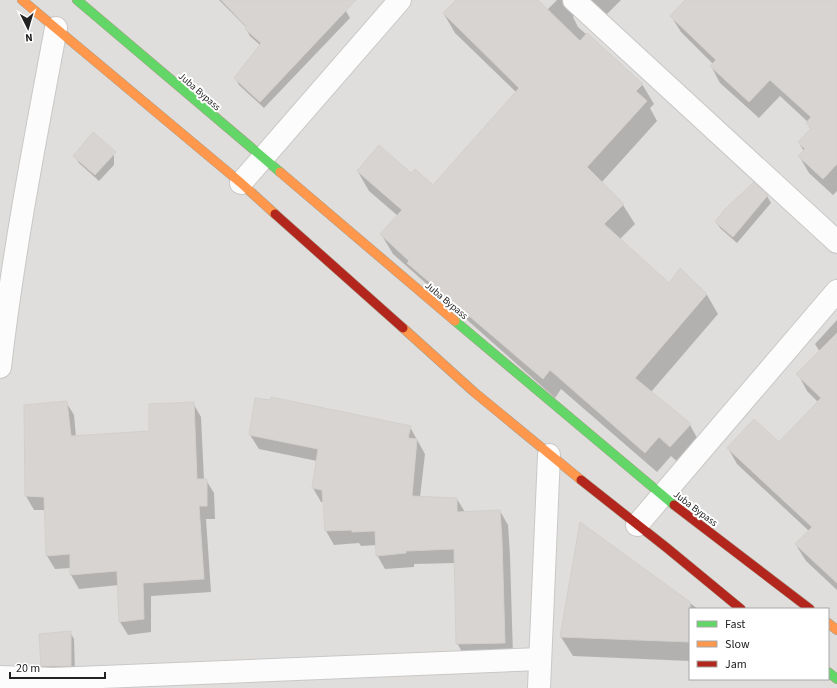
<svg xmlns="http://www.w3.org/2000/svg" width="837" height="688" viewBox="0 0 837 688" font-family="'Source Sans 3',sans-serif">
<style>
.residential{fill:#dfdedc;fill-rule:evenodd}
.shadow{fill:#0003}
.building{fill:#d7d4d2;stroke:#d3d0cc}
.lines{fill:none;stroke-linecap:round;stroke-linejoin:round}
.street-casing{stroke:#c9c8c7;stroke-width:24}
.fast-casing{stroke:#a79c86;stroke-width:10}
.slow-casing{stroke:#a79c86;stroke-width:10}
.jam-casing{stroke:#a79c86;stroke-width:10}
.street{stroke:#fdfcfc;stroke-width:22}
.fast{stroke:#63d668;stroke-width:9}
.slow{stroke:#ff974d;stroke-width:9}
.jam{stroke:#b3261e;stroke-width:9}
.labels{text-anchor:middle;stroke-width:4;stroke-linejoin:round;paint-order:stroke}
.street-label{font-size:10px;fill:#222;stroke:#fff}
</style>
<rect width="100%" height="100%" fill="#f0eeeb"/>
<path class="residential" d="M0,0H837V688H0ZM690,609H828V679H690Z"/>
<g class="shadow">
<polygon points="219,0 334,0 346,11 350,18 264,108 239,85 235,78 260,45 250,36 246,29 247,28"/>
<polygon points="457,0 537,0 547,10 557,0 621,0 603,18 576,12 573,17 578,27 642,84 654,104 650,108 657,121 601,183 623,205 635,224 619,240 669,284 681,269 707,295 718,314 651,392 690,425 701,445 682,466 671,456 657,472 561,389 555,398 393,254 381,234 398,216 369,191 358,172 411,174 433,186 517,93 455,33 444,14"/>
<polygon points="687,0 837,0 837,191 833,195 809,173 799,156 804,151 799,143 811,130 807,123 808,122 780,96 759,118 720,83 711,66 713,64 681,32 671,16"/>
<polygon points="110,148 114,156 114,165 99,181 79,163 75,156"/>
<polygon points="767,196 771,203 737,243 720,228 716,222"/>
<polygon points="837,320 837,590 806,561 796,545 809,531 737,464 728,448 779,443 818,402 807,391 798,374 820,352 815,344"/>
<polygon points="66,402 74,415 76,437 150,432 193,403 201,417 204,480 206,480 214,493 215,519 206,519 211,592 151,596 151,632 128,635 120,622 119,585 79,589 71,575 71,568 55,569 47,556 45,510 34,510 26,496 25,406"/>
<polygon points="410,427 425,454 420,497 457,499 465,512 500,511 508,525 510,555 513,656 465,657 457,643 455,563 414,564 414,567 385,569 377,555 376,545 361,546 359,543 334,545 326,531 324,502 321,502 313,488 317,461 259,449 250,435"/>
<polygon points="581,524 698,609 690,609 690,661 573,656 561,637"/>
<polygon points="70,632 74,639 75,672 46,673 42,666"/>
</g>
<g class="building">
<polygon points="221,0 356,0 260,102 234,78 261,43 245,29 247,27"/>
<polygon points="456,0 538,0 580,41 587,33 643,84 636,91 647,101 587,167 624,204 604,224 669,283 680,268 707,294 635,378 691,424 670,447 659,437 645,453 550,370 543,379 414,269 407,263 409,261 380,234 402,210 357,171 379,145 411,173 415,169 433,185 519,88 443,13"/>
<polygon points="685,0 837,0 837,164 823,179 798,156 805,149 798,142 811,128 806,123 811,117 770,80 749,102 710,66 716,60 670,16"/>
<polygon points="93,132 116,152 95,175 73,156"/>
<polygon points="754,182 768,195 733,237 715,222 724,210"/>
<polygon points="837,333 837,583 795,544 812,527 727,448 754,419 779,442 821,398 796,374"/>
<polygon points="271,397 411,426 408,438 417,439 412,496 457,498 457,512 500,510 502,540 505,643 456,644 454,549 406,551 406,553 376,556 375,531 352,532 352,530 325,531 322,490 312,488 318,449 249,435 255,398 271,400"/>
<polygon points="67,401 71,436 149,431 149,404 194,402 197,479 207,479 207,506 199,506 204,579 143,583 144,619 119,622 117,571 70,575 70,554 46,556 44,497 25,496 24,405"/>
<polygon points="580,522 690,602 690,642 560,637"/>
<polygon points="71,631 71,666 41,666 39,634"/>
</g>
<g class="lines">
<defs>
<g id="street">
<polyline points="574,0 837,242"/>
<polyline points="241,183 400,0"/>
<path d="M0,367C13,253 35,140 56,28"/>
<polyline points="637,525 837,291"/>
<polyline points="0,677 53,679 540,659"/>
<polyline points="539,688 549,455"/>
</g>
<g id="fast">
<polyline points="77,0 280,172"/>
<polyline points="455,321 674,505"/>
<polyline points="828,672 837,679"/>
</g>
<g id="slow">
<polyline points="22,0 241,183 275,214"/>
<polyline points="280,172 455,321"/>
<polyline points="403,328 474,392 581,480"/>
<polyline points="828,623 837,630"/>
</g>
<g id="jam">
<polyline points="275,214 403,328"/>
<polyline points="581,480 667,548 741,609"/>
<polyline points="674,505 810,609"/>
</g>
</defs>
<use href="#street" class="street-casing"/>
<use href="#fast" class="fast-casing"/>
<use href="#slow" class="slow-casing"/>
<use href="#jam" class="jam-casing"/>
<use href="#street" class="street"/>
<use href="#fast" class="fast"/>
<use href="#slow" class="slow"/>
<use href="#jam" class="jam"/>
</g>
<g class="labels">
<g class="street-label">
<text transform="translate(200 91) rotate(41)" y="4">Juba Bypass</text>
<text transform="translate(447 300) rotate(40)" y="4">Juba Bypass</text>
<text transform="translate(696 508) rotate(37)" y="4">Juba Bypass</text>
</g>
</g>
<rect x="689" y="608" width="140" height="72" fill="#ffffff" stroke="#a7a7a7"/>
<rect x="697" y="621" width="20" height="6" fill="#63d668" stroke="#a7a7a7"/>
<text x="725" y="628" font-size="12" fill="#222222">Fast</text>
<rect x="697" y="641" width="20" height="6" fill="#ff974d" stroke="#a7a7a7"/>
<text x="725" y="648" font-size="12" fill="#222222">Slow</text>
<rect x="697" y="661" width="20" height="6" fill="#b3261e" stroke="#a7a7a7"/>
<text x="725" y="668" font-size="12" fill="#222222">Jam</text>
<g transform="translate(28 28) rotate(175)" stroke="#ffffff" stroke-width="3" paint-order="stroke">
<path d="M0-3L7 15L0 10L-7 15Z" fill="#222222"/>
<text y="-6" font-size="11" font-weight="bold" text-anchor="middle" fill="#222222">N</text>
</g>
<path d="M10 672v6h95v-6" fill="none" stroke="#222222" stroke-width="2"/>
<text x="16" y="672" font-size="12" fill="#222222" stroke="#ffffff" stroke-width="3" paint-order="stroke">20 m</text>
</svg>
